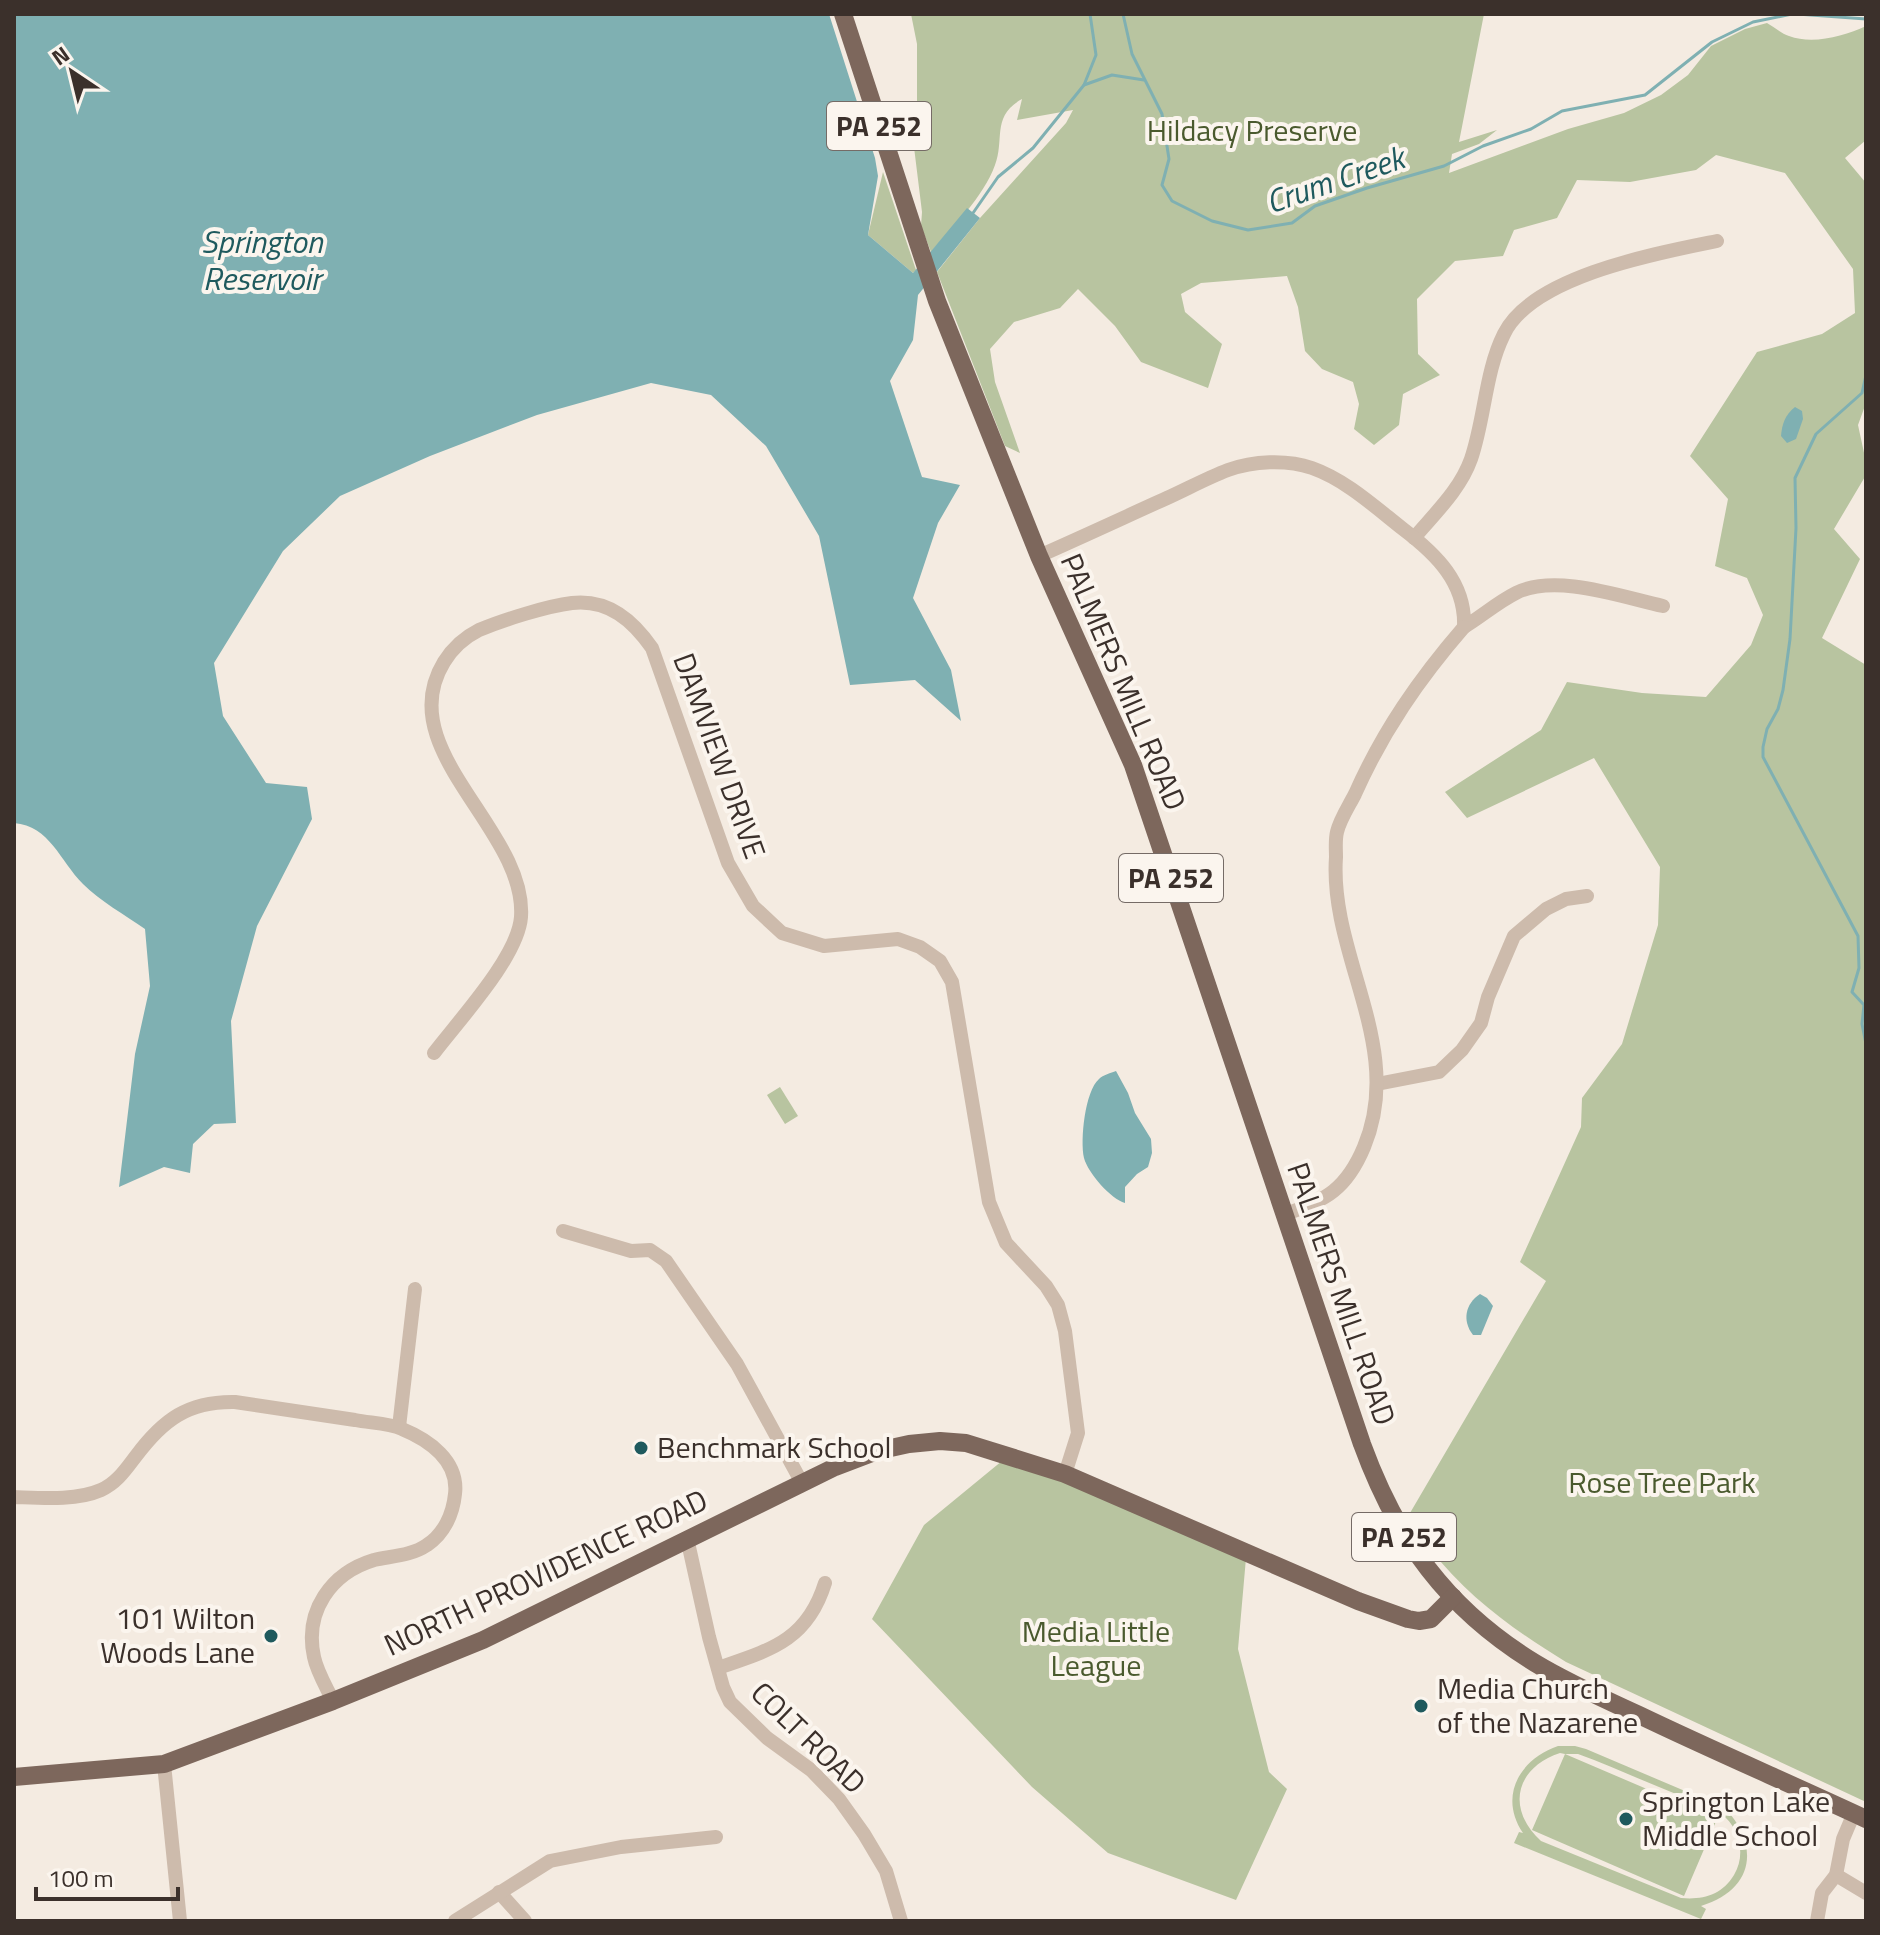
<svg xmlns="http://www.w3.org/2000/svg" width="1880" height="1935" viewBox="0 0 1880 1935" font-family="'Titillium Web',sans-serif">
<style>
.green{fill:#b8c4a0;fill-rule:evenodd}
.water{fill:#7fb0b2}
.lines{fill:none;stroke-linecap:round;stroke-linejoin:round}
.stream{stroke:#7fb0b2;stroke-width:3}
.minor{stroke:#cdbbac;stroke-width:14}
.major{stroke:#7d675c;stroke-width:18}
.poi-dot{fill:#1f5a5e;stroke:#fbf5ee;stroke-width:3}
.labels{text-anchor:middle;stroke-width:8;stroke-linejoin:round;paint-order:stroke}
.shield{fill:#fbf5ee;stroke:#756b66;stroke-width:2}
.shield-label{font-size:28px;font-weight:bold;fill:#3b302b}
.park-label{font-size:30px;fill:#4a5a2e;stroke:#fbf5ee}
.street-label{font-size:30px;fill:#3b302b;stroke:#fbf5ee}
.poi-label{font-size:30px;fill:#3b302b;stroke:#fbf5ee;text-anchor:start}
.water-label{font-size:32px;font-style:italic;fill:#1f5a5e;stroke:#fbf5ee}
</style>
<rect width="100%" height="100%" fill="#f4ebe1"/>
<g class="green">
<path d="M911,14H1484L1459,142L1497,130L1479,144L1452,154L1449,173L1568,129L1624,113L1661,95L1688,75L1711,46L1745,29L1767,23C1774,27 1782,34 1789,36C1813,45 1844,36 1866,26V140L1845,158L1866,183V403L1858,425L1866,462V475L1834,529L1860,559L1822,638L1866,665V1802L1566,1662C1515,1631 1468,1597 1431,1550C1422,1538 1412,1528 1410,1513L1546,1281L1520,1262L1581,1127L1582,1098L1622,1044L1658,925L1660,867L1594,758L1467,818L1445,792L1541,730L1567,682L1642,693L1706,697L1751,645L1763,615L1747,578L1715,566L1728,499L1690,456L1757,352L1822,334L1855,313L1853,269L1785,173L1716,155L1696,170L1630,182L1577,180L1557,218L1514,230L1503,256L1455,261L1417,299L1418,354L1440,375L1403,394L1399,425L1374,445L1354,429L1359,404L1353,382L1322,369L1305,351L1298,307L1287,276L1201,283L1181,294L1185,312L1222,344L1208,388L1141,362L1115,326L1078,289L1060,308L1014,322L990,349L995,382L1020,453L1005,446L937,272L980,218L1066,123L1073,110L1017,120L1022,99C991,116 1005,139 995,165C983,198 953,226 931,252L921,226L922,212L913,139L917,101V44Z"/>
<polygon points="883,172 916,270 913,273 868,235"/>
<polygon points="780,1087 798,1116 785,1124 767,1095"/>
<polygon points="1008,1456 1246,1558 1238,1649 1269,1772 1287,1789 1236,1900 1108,1853 1032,1787 872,1619 924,1525"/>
<path d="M1558,1746H1575L1586,1749L1725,1808C1761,1847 1753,1890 1701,1906L1706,1909L1701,1919L1514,1843L1519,1832L1523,1833C1498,1796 1520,1759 1558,1746ZM1560,1753L1565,1754L1532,1830L1684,1896L1717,1819L1565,1754H1578C1611,1766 1643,1781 1676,1794C1692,1801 1713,1806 1726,1818C1741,1833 1745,1857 1734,1875C1722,1895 1703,1900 1681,1898L1541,1841C1506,1809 1515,1768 1560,1753Z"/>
</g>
<g class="water">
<path d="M14,14H829L875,158L878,176L868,235L913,273L967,208L980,218L918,295L913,340L890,381L922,477L960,485L938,523L913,598L951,670L961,721L915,680L850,685L819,536L766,446L711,395L651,383L537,415L430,456L340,496L283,551L214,663L223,716L266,783L307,787L312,819L257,926L231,1021L236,1123L214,1124L193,1144L190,1173L164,1167L119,1187L135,1054L150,986L145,929C125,915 100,901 83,884C60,861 50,826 14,823Z"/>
<path d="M1795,407L1802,411L1803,419L1796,439L1787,443L1781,436C1782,424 1785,415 1795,407Z"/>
<path d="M1116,1071L1128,1093L1135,1113L1151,1139L1152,1153L1148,1167L1137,1174L1125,1187V1203C1111,1199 1088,1173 1084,1158C1080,1140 1085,1091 1099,1079C1103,1075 1111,1073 1116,1071Z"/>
<path d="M1480,1294L1487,1298L1493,1306L1481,1335H1473C1462,1321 1465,1304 1480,1294Z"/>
</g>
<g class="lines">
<g class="stream">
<polyline points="1123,14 1132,54 1162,114 1169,159 1162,185 1172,201 1212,221 1248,230 1292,223 1315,206 1367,188 1444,166 1483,146 1531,129 1562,111 1645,95 1712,42 1753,22 1792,14"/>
<polyline points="1797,14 1866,19"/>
<polyline points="1084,85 1096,55 1090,14"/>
<polyline points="973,213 998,177 1033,148 1084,85 1112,75 1144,80"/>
<polyline points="1866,375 1862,393 1816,434 1795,478 1796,528 1790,639 1783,690 1778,709 1767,729 1763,747 1763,757 1858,936 1859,968 1852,992 1864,1005 1862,1024 1866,1044"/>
</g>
<g class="minor">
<path d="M1414,538C1435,513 1460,490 1471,459C1485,418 1485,372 1504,334C1532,276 1658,253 1717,241"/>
<path d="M1039,556C1082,537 1125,517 1167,498C1187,489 1207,478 1228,470C1253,461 1286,459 1312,468C1346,480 1375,507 1403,529C1436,554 1466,583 1464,627C1482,616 1498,602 1516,593C1555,573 1622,597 1663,606"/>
<path d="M434,1053C459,1020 518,957 521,917C527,829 390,750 444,662C452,649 465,637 479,630C503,620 547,606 572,603C609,599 633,621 652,648L728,863L753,906L782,933L824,946L898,939L920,947L940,961L952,982L989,1202L1006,1243L1046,1286L1058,1305L1065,1331L1078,1433L1065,1474"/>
<polyline points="1377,1084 1439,1072 1462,1050 1481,1023 1488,997 1514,936 1546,909 1566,899 1587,896"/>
<path d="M1285,1214C1326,1201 1347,1188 1364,1147C1406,1047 1329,956 1336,857C1336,849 1335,840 1337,832C1340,819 1349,806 1355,794C1383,731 1419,679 1464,627"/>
<polyline points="563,1231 631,1251 650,1250 666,1261 737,1364 802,1483"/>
<polyline points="399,1427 415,1289"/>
<path d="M14,1497C41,1498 76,1501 101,1490C117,1483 126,1469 136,1456C163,1420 188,1401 235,1402C275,1408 315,1414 355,1420C370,1423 389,1423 402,1429C429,1440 459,1461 455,1494C453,1514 444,1534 427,1545C411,1556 391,1556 374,1560C331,1573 304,1611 314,1657C317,1672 327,1688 333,1701"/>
<polyline points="687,1538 709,1637 723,1687 730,1702 767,1738 811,1770 839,1799 864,1834 886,1871 901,1921"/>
<path d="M718,1668C770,1650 807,1641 825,1583"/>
<polyline points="164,1764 180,1921"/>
<polyline points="1836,1875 1866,1893"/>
<polyline points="499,1892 525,1921"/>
<polyline points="455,1921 550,1861 621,1847 716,1837"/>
<polyline points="1817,1921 1822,1893 1836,1875 1843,1839 1854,1813"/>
</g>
<g class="major">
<path d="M843,14L937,301L1039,556L1133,765L1362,1444C1397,1540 1447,1609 1535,1663C1568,1683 1604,1699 1639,1715C1714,1751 1791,1784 1866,1819"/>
<polyline points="14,1777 164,1764 333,1701 483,1640 835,1467 877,1451 909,1444 940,1441 966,1443 1065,1474 1358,1601 1408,1619 1419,1621 1431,1619 1453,1597"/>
</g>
</g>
<g class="poi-dot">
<circle cx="641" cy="1448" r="8"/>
<circle cx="271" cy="1636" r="8"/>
<circle cx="1421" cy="1706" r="8"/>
<circle cx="1626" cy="1819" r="8"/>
</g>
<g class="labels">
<g class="shield">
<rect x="827" y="102" width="104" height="48" rx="6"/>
<rect x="1119" y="854" width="104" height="48" rx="6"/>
<rect x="1352" y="1513" width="104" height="48" rx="6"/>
</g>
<g class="shield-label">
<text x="879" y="136">PA 252</text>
<text x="1171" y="888">PA 252</text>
<text x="1404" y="1547">PA 252</text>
</g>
<g class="park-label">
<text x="1252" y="141">Hildacy Preserve</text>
<text x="1662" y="1493">Rose Tree Park</text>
<text x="1096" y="1642">Media Little<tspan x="1096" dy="34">League</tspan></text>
</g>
<g class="street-label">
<text transform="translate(1123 682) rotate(67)" y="10">PALMERS MILL ROAD</text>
<text transform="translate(719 756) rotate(70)" y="10">DAMVIEW DRIVE</text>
<text transform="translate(1341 1294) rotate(71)" y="10">PALMERS MILL ROAD</text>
<text transform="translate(546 1573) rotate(-25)" y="10">NORTH PROVIDENCE ROAD</text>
<text transform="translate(808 1738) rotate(44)" y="10">COLT ROAD</text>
</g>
<g class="poi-label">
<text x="657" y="1458">Benchmark School</text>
<text x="255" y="1629" text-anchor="end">101 Wilton<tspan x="255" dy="34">Woods Lane</tspan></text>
<text x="1437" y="1699">Media Church<tspan x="1437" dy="34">of the Nazarene</tspan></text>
<text x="1642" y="1812">Springton Lake<tspan x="1642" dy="34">Middle School</tspan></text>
</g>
<g class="water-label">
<text transform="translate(1335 180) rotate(-19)" y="11">Crum Creek</text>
<text x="262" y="253">Springton<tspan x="262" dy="37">Reservoir</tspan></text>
</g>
</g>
<rect width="1880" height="1935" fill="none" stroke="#3b302b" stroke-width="32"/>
<g transform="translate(72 72) rotate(325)" stroke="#fbf5ee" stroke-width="6" paint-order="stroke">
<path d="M0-6L14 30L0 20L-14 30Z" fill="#3b302b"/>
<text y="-12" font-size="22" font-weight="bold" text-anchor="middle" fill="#3b302b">N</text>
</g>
<path d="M36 1887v12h142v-12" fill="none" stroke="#3b302b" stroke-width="4"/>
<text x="48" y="1887" font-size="24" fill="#3b302b" stroke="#fbf5ee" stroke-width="6" paint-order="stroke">100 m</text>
</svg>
